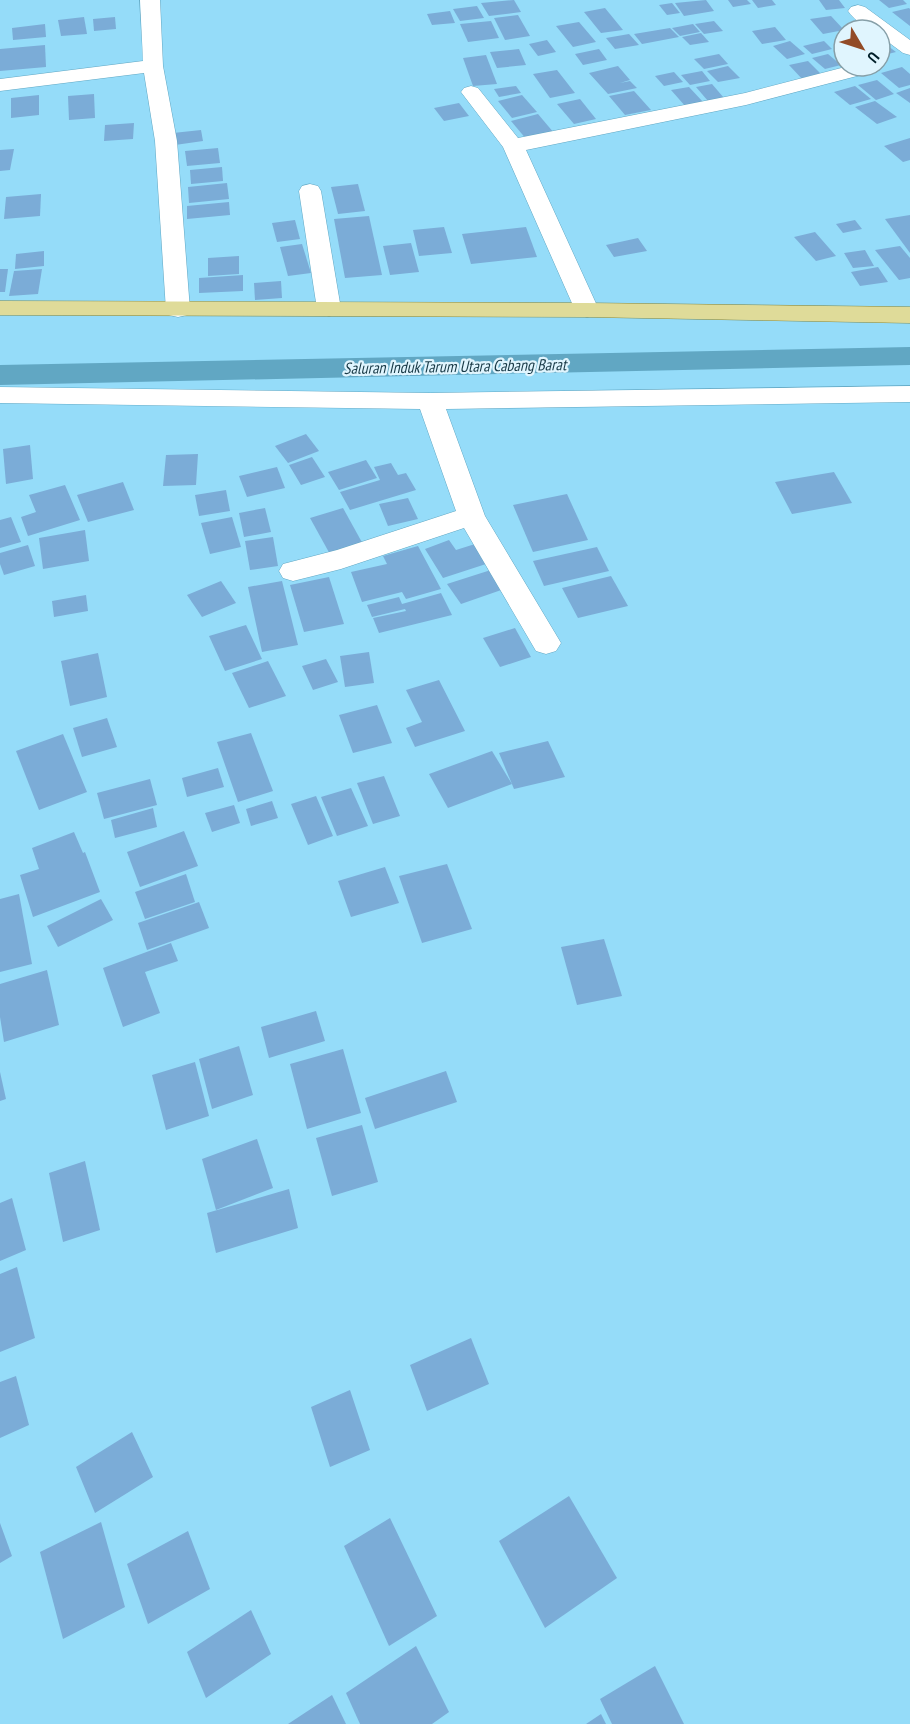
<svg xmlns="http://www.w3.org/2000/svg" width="910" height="1724" viewBox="0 0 910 1724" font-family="'PT Sans Narrow',sans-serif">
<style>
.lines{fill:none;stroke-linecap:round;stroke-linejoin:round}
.canal{fill:#61a7c3;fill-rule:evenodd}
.building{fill:#7bacd7}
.minor-casing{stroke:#61a7c3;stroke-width:1}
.major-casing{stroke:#838945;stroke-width:1}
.minor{fill:#fff;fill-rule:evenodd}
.major{fill:#dfdb99;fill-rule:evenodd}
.labels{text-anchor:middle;stroke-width:4.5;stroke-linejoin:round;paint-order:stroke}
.far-water-label{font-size:16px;font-style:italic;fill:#183946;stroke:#e0f5fe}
</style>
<rect width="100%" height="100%" fill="#95dcf9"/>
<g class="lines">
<polygon class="canal" points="910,347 910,365 0,385 0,365"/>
</g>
<g class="building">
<polygon points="514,0 521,12 489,16 481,3"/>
<polygon points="706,0 714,11 684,16 675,3"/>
<polygon points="728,0 747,0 751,4 733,7"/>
<polygon points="752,0 772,0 776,5 758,8"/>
<polygon points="819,0 839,0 845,8 826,10"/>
<polygon points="879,0 903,0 907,4 889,8"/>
<polygon points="672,3 680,13 667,15 659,5"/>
<polygon points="477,6 484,18 460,21 453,9"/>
<polygon points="605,8 623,30 601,33 584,12"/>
<polygon points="909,8 910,9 910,26 892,12"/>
<polygon points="450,11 455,23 432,25 427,14"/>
<polygon points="518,15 530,36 505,40 494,18"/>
<polygon points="831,16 844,30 823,34 810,19"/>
<polygon points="84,17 87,34 61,36 58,20"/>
<polygon points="115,17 116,29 94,31 93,19"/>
<polygon points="491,21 499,38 468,42 460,24"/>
<polygon points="714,21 723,31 704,34 695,24"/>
<polygon points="579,22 596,42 573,47 556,26"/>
<polygon points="45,24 46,37 13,40 12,28"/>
<polygon points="693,24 700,32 680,36 672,28"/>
<polygon points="775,27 786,40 762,44 752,31"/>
<polygon points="670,28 679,37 642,44 634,34"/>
<polygon points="701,33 709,42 690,45 682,37"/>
<polygon points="629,34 639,45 615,49 606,38"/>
<polygon points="547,40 556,52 538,56 529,44"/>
<polygon points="790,41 805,54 787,59 773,46"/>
<polygon points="824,41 832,49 812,54 803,46"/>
<polygon points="884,43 896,52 880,56 880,44"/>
<polygon points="45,45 46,67 0,71 0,49"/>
<polygon points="519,49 526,65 497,68 490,52"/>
<polygon points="599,49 607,60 583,65 575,54"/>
<polygon points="719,54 728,64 704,69 694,59"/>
<polygon points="828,54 841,65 825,69 812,58"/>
<polygon points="486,55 497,84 473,86 463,58"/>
<polygon points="808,61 824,77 804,81 789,65"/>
<polygon points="618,66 630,80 620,83 630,81 637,88 608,94 589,73"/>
<polygon points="728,66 740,78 718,82 707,71"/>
<polygon points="902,67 910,74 910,85 899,88 881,73"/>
<polygon points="557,70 575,93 550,98 533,74"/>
<polygon points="702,71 710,81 690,85 681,75"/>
<polygon points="674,72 683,82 664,86 655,76"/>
<polygon points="877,80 894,94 876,100 858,85"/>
<polygon points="712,84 724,98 708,101 696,87"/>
<polygon points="516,86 521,93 499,97 494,89"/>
<polygon points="855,86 871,99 850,105 834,92"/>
<polygon points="689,87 704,103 686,107 671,90"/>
<polygon points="910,88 910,103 896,93"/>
<polygon points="634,91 651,110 625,115 609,96"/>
<polygon points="94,94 95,118 69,120 68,96"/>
<polygon points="39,95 39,115 11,118 11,98"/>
<polygon points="522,95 537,112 512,118 498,101"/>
<polygon points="580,99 596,119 574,124 557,104"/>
<polygon points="875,101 897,117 877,124 855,107"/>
<polygon points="459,103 469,116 444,121 434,108"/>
<polygon points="538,114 554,133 527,140 511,121"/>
<polygon points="134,123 133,139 104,141 105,125"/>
<polygon points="201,130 203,141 175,145 173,133"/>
<polygon points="910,138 910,160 903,162 884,146"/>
<polygon points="218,148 220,163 187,166 185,151"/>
<polygon points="14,149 10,170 0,171 0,150"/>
<polygon points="222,167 223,181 191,184 190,170"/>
<polygon points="227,183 229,199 189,203 188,187"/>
<polygon points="358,184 365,211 338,214 331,187"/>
<polygon points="41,194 40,216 4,219 6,197"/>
<polygon points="229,202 230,215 187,219 187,206"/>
<polygon points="910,215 910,253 885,219"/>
<polygon points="369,216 382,275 345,278 334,219"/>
<polygon points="295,220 300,239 277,242 272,223"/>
<polygon points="855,220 862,229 843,233 836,224"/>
<polygon points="444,227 452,253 419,256 413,230"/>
<polygon points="526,227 537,257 471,264 462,234"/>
<polygon points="815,232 836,256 816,261 794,237"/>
<polygon points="638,238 647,251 614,257 606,245"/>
<polygon points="411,243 419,272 390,275 383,246"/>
<polygon points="302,244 311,273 288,276 280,247"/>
<polygon points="900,246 910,258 910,278 899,280 875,250"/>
<polygon points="865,250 874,266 853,268 844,253"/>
<polygon points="44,251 44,266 15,269 16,254"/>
<polygon points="239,256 239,274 208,276 208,258"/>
<polygon points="878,267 888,282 860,286 851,272"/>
<polygon points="0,269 8,269 5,292 0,292"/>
<polygon points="42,269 38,294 9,296 14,271"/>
<polygon points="243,275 243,291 199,293 199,278"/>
<polygon points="281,281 282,298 255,300 254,283"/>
<polygon points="306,434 319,451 288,463 275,446"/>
<polygon points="30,445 33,479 6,484 3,449"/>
<polygon points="198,454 196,485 163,486 166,455"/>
<polygon points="312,457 325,477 301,485 289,465"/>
<polygon points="366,460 377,478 339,490 328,472"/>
<polygon points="391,463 398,475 406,473 416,490 350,510 340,492 380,480 374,467"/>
<polygon points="277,467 285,488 247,497 239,476"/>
<polygon points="834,472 852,503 792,514 775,482"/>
<polygon points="123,482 134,510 88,522 77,495"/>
<polygon points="65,485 80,520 28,536 21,517 36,512 29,495"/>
<polygon points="226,490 230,511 199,516 195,495"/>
<polygon points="567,494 588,540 533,552 513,505"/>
<polygon points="408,498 418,519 388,526 379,504"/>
<polygon points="265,508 271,532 244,537 239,513"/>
<polygon points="343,508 364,546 331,556 310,518"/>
<polygon points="11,517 21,542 0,548 0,520"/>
<polygon points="232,517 241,547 210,554 201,523"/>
<polygon points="85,530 89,561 43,569 39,538"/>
<polygon points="273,537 278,566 250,570 245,541"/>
<polygon points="449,540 456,550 475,544 486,564 443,578 425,549"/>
<polygon points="28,545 35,566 4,575 0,564 0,553"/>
<polygon points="418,546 441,589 406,599 402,592 362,602 351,572 387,564 383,556"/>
<polygon points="597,547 609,571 544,586 533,561"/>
<polygon points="494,569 507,588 461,604 447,584"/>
<polygon points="611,576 628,606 578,618 562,588"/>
<polygon points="329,577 344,624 304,632 290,585"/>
<polygon points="221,581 236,603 202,617 187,595"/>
<polygon points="282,581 298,645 262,652 248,587"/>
<polygon points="441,593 452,615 379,633 373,618 406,611 405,609 372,617 367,605 399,597 402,604"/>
<polygon points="86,595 88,611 54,617 52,601"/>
<polygon points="246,625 262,659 225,671 209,636"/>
<polygon points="515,628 531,657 500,667 483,638"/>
<polygon points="369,652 374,683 345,687 340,656"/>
<polygon points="98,653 107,697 70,706 61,661"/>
<polygon points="326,659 338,682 313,690 302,666"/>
<polygon points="268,661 286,696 249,708 232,673"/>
<polygon points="439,680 465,731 415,747 406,728 422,722 406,690"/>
<polygon points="377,705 392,743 353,753 339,715"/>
<polygon points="107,718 117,747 82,757 73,728"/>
<polygon points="251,733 273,791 238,802 217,742"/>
<polygon points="63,734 87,792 39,810 16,751"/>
<polygon points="548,741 565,777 514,789 499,753"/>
<polygon points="492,751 512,784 448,808 429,774"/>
<polygon points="218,768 224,787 187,797 182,778"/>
<polygon points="384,776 400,816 373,824 357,783"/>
<polygon points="150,779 157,805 104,819 97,793"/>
<polygon points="351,788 368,826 337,836 321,797"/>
<polygon points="316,796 333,836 308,845 291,804"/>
<polygon points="272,801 278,818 251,826 246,809"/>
<polygon points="234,805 240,823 212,832 205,813"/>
<polygon points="153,808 157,827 115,838 111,820"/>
<polygon points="184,831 198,866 140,887 127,852"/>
<polygon points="74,832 83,853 85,852 100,892 33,917 20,875 39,869 32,848"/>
<polygon points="447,864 472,929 422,943 399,876"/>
<polygon points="385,867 399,903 351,917 338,881"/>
<polygon points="186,874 195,902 145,919 135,892"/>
<polygon points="19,894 32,964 0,972 0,899"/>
<polygon points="101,899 113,920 58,947 47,926"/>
<polygon points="199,902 209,928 147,950 138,923"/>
<polygon points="604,939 622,996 577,1005 561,947"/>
<polygon points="171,943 178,961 145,972 160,1013 123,1027 103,968"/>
<polygon points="47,970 59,1025 4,1042 0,1017 0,984"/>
<polygon points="316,1011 325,1041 269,1058 261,1027"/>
<polygon points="239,1046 253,1095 212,1109 199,1059"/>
<polygon points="343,1049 361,1113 307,1129 290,1064"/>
<polygon points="195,1062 209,1116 166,1130 152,1075"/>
<polygon points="446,1071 457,1102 375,1129 365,1098"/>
<polygon points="0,1072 6,1099 0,1101"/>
<polygon points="362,1125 378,1182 332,1196 316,1138"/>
<polygon points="257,1139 273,1188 216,1210 202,1159"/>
<polygon points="85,1161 100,1230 63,1242 49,1173"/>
<polygon points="289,1189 298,1228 216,1253 207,1213"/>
<polygon points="12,1198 26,1250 0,1261 0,1203"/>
<polygon points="17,1267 35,1338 0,1352 0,1274"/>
<polygon points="471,1338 489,1384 427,1411 410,1365"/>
<polygon points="16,1376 29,1425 0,1438 0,1382"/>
<polygon points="350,1390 370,1450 330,1467 311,1407"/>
<polygon points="132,1432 153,1477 95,1513 76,1467"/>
<polygon points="569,1496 617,1578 545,1628 499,1541"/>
<polygon points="390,1518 437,1616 389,1646 344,1546"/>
<polygon points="101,1522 125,1607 63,1639 40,1552"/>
<polygon points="0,1523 12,1556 0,1563"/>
<polygon points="188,1531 210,1589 148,1624 127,1564"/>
<polygon points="251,1610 271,1654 206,1698 187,1652"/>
<polygon points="416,1646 449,1712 432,1724 360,1724 346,1693"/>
<polygon points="655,1666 684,1724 612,1724 600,1699"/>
<polygon points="332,1695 346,1724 288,1724"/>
<polygon points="601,1714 606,1724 586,1724"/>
</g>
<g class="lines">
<defs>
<g id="minor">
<polygon points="140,0 160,0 163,66 177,141 190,310 187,315 178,317 169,315 166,310 155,141 144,73 0,91 0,79 143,61"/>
<path d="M858,5L865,7L910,40V55L903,53L880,36V30C868,30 855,21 848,11L851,7Z"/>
<polygon points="880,62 883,66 880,70 746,105 526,150 599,310 596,315 587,317 578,315 575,310 503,147 461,92 464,88 471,86 478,88 518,138 745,93 849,66 880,66"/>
<polygon points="310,184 318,186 321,191 341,309 338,314 329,316 320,314 317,309 299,191 302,186"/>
<polygon points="910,386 910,402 446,409 485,516 561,643 556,651 546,654 536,651 464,528 341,569 293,581 283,578 279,571 283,564 337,550 456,511 420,409 0,403 0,387 430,393"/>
</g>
<polygon id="major" points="0,301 587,303 910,307 910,323 587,317 0,315"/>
</defs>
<use href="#minor" class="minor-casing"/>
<use href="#major" class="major-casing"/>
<use href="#minor" class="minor"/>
<use href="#major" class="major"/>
</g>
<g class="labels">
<g class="far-water-label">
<text transform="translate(455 366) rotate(-1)" y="6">Saluran Induk Tarum Utara Cabang Barat</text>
</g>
</g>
<g transform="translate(862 48) rotate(129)"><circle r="28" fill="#e0f5fe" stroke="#869fa8" stroke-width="1.5"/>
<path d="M0-4.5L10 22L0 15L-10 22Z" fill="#924b27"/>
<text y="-9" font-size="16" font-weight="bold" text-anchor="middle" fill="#001e28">U</text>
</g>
</svg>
